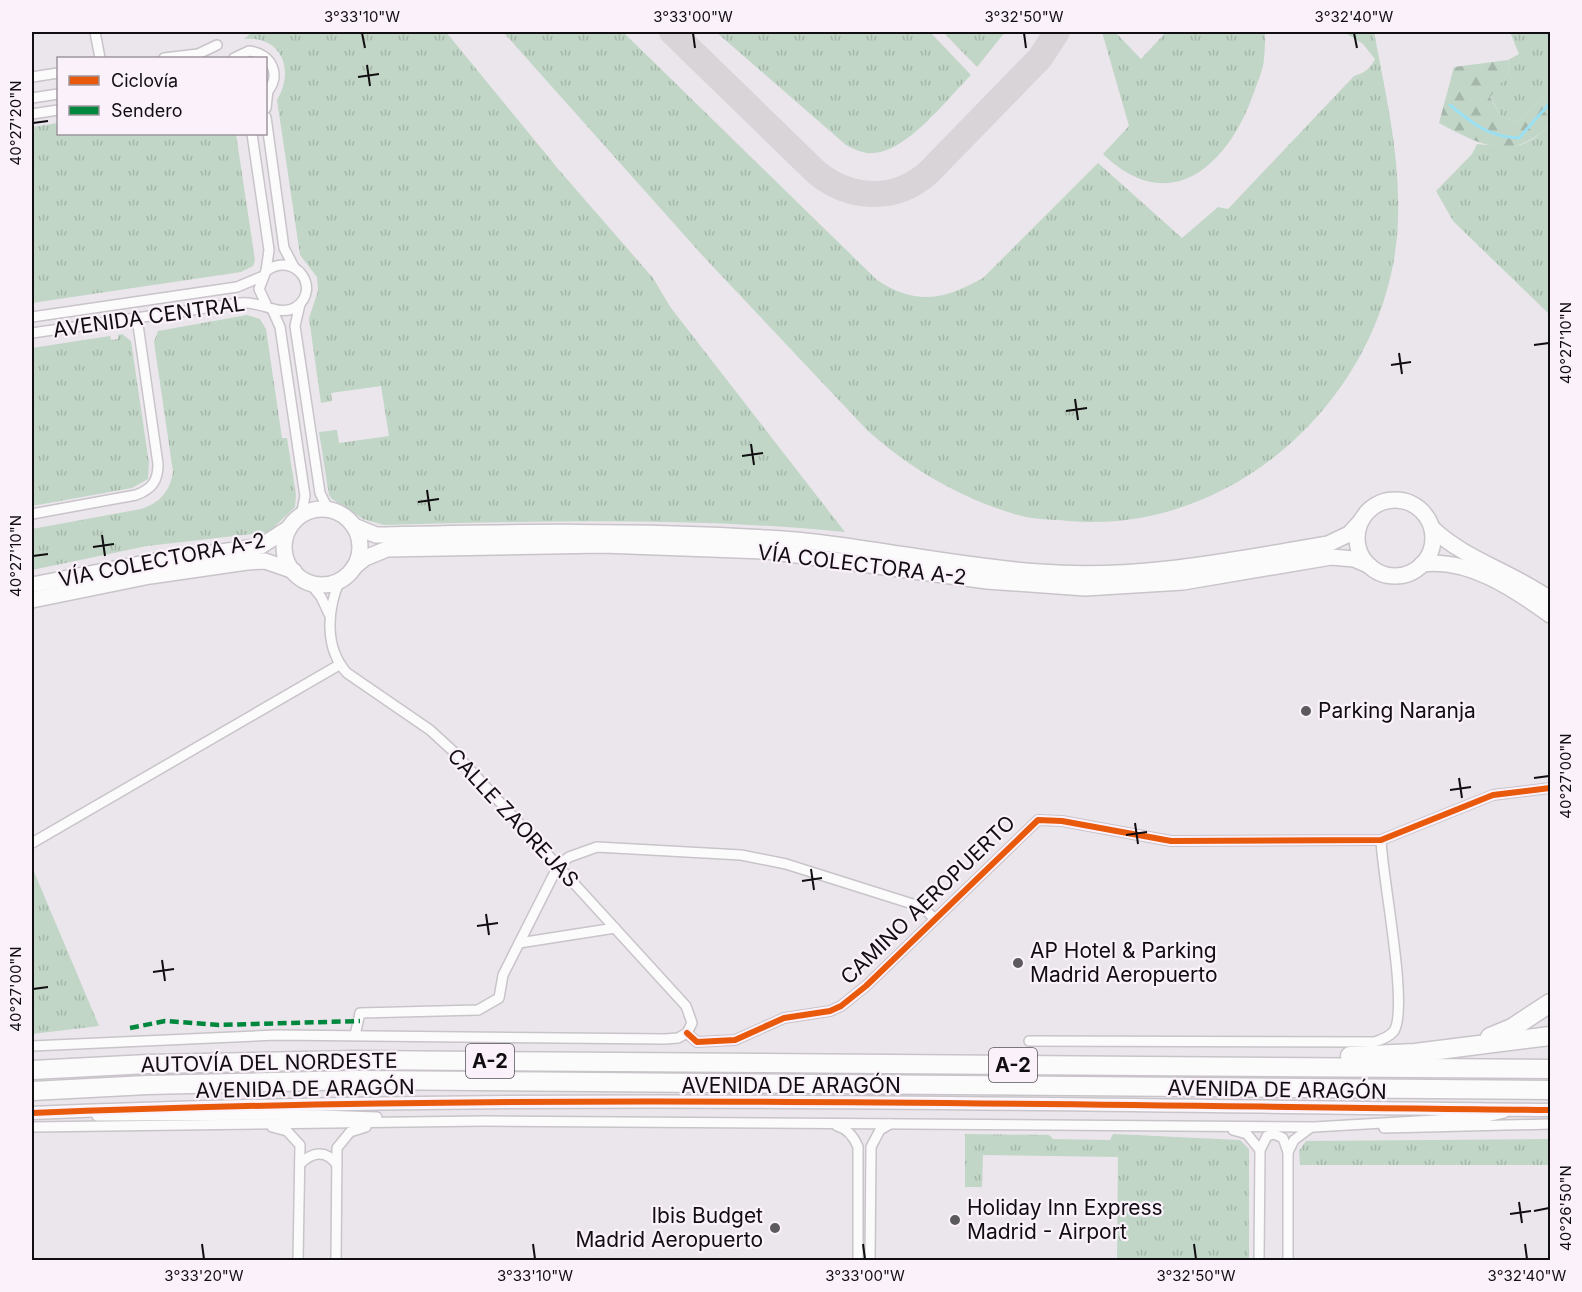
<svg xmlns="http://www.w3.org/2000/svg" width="1582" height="1292" viewBox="0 0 1582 1292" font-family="Inter,sans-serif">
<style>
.grass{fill:url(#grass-tufts)}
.forest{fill:url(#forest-firs)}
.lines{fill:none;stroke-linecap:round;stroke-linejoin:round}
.stream{stroke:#9ae0f2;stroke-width:3}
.taxiway{stroke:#d8d4d8;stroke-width:26}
.minor-casing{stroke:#c8c4c9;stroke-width:12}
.tertiary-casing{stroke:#c8c4c9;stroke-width:15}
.primary-casing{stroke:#c8c4c9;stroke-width:18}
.motorway-casing{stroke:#c8c4c9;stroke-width:21}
.minor{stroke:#fcfbfc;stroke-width:9}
.tertiary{stroke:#fcfbfc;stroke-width:12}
.primary{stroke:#fcfbfc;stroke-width:15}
.motorway{stroke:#fcfbfc;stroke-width:18}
.quiet{stroke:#00873e;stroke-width:4.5;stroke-dasharray:9 4.5;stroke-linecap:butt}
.cycleway-casing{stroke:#fbf1fb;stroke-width:10}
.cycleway{stroke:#e8590c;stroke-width:6}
.ticks{fill:none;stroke:#110e11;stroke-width:2}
.poi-dot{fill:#5d5a5e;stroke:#fbf1fb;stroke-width:2}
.labels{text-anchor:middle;stroke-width:4.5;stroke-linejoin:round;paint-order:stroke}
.shield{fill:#fbf1fb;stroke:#575257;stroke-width:1.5}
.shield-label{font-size:20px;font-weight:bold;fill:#110e11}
.street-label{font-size:21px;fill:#110e11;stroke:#fbf1fb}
.poi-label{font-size:21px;fill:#110e11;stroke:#fbf1fb;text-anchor:start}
.neatline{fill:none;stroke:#110e11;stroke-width:2}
.ticks-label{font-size:15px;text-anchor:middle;fill:#110e11}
</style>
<defs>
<pattern id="grass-tufts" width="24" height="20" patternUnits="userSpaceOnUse" patternTransform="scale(1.5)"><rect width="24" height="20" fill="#c1d6c7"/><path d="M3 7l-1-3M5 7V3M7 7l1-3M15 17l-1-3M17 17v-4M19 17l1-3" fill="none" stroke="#a5b6aa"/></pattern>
<pattern id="forest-firs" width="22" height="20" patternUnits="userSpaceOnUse" patternTransform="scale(1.5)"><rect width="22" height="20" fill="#c1d6c7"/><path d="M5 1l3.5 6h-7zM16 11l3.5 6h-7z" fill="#a5b6aa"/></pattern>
</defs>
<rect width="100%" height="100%" fill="#ebe6ec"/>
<g class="grass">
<path d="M252,32H446L559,170L653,278L671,308L845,532C692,517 538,521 384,525L363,519L332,499L329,495L319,432L337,430L339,443L389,436L381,386L331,393L332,401L321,403L309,318L318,291L317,277L300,255L277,100C295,70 282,36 244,39Z"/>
<path d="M503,32H623L877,280C917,306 943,300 983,278L1098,163L1182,238L1218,207L1228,209L1354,76C1364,73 1370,69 1375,59L1363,44L1344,32H1374C1390,117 1412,204 1387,290C1348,428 1214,534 1068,521C1052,519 1033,520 1018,515C962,499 910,469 867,430L702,255Z"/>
<path d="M716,32H930L971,75C947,99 907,152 873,153C863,154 854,149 846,145Z"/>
<polygon points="943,32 1005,32 977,67"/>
<path d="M1102,32H1115L1141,59L1166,32H1265C1265,41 1265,50 1264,59C1263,71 1257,83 1253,95C1228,165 1170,219 1103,154L1129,126Z"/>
<polygon points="1510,32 1550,32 1550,91 1518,123 1501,116 1490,96 1509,73 1508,60 1519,54"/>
<polygon points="58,123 58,134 236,134 255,260 253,266 241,272 32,303 32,127"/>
<path d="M1550,124V315L1453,221L1436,191L1472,154L1477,144C1512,147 1525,151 1550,124Z"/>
<path d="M247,315L260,319L266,329L282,438H287L296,495L295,507L269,532L147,546L32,570V529L141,509C160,503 170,491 173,472L154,342L158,331Z"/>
<polygon points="122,334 131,341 149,463 148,479 132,488 32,506 32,348 110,336 111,340 118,339 118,335"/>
<polygon points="32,867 99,1026 32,1034"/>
<polygon points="965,1134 1049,1135 1053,1139 1110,1140 1113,1134 1240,1140 1249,1149 1249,1260 1117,1260 1118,1157 983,1155 982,1187 965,1187"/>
<polygon points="1550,1139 1550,1165 1300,1165 1299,1151 1306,1141"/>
</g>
<path class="forest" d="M1508,60L1509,73L1490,97L1501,116L1518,123L1550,91V124C1513,163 1480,145 1439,123L1454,67Z"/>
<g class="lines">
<path class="stream" d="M1450,105C1473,124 1489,137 1519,138L1550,103"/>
<path class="taxiway" d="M672,32L817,173C851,200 895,202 928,173L1040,58L1057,32"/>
<defs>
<g id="minor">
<polyline points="95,32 100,58"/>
<polyline points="164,58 198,54 217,45"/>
<path d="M234,58L249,51C271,53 283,76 266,93"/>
<polyline points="32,77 58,73"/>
<polyline points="32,98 58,94"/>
<polyline points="266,108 268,90"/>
<polyline points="32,114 58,110"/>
<polyline points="266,117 284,248 294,267"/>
<polyline points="252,134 269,250 266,271"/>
<polyline points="300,304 295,326 320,493 328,509"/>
<polyline points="272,309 280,327 305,496 301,516"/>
<polyline points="32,317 237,287 261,277"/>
<path d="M32,333C101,323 170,313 240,303C260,300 280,318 296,307C322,289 295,250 266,271L259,289L266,304"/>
<path d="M32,514L136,495C152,489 158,481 158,464L137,318"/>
<path d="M340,580C327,609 324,648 347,673L430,730L454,752L686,1006L692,1023L687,1033"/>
<polyline points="309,582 321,597 329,614"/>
<polyline points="32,843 339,665"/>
<polyline points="519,943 615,928"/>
<polyline points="687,1033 697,1042 735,1040 784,1018 830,1011 841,1006 866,986 1038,820 1062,821 1171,841 1381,840 1493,795 1550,788"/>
<polyline points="355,1035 360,1013 478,1010 499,998 503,975 558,866 569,857 597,847 741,855 786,864 922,907 935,919"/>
<path d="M1029,1041L1374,1042C1381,1040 1389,1037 1394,1031C1409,1007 1382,876 1381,840"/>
<polyline points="32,1046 276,1035 665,1039 678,1038 687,1033"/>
<polyline points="97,1116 320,1115 377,1117"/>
<path d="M837,1126C848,1129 854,1137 858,1147V1260"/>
<polyline points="32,1127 484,1121 1314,1127 1486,1117 1504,1113"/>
<polyline points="272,1127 287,1131 300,1145 298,1260"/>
<polyline points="1384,1128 1550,1124"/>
<polyline points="1233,1130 1247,1134 1260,1150"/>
<polyline points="1288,1152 1294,1140 1310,1128"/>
<path d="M300,1164C312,1152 326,1149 337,1165"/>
<polyline points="336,1260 337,1148 350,1132 366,1127"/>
<polyline points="870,1260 871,1147 880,1130 890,1124"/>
<polyline points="1259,1260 1260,1150 1267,1136 1274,1134 1283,1138 1288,1152 1288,1260"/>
</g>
<path id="tertiary" d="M32,1113C538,1092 1044,1105 1550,1110"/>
<g id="primary">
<circle cx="1395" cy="538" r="38"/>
<circle cx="322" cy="547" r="38"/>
<path d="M354,526L376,535H386C514,532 639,530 767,538C859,543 948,566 1040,572C1138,580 1232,560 1328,544L1349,534L1360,522"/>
<path d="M1432,528C1464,559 1512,572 1550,599"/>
<path d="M1422,564C1468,558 1513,588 1550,615"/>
<polyline points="354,567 365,558 387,549 603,545 767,551 987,581 1085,588 1183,582 1331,557 1354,559 1370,566"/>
<polyline points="32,585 145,563 261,546 289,528"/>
<polyline points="32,600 150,576 247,562 265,561 294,571"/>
</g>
<g id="motorway">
<polyline points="1490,1037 1512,1028 1550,1003"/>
<polyline points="1350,1056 1415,1053 1550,1036"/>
<polyline points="32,1070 148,1064 356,1060 1550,1069"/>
<polyline points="32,1091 147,1085 357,1080 1550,1090"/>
</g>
</defs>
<use href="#minor" class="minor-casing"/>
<use href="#tertiary" class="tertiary-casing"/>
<use href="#primary" class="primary-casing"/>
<use href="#motorway" class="motorway-casing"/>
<use href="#minor" class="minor"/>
<use href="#tertiary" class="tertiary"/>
<use href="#primary" class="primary"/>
<use href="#motorway" class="motorway"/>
<polyline class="quiet" points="130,1028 165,1021 219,1025 360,1021"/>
<defs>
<g id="cycleway">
<polyline points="687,1033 697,1042 735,1040 784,1018 830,1011 841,1006 866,986 1038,820 1062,821 1171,841 1381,840 1493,795 1550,788"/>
<path d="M32,1113C538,1092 1044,1105 1550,1110"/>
</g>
</defs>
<use href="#cycleway" class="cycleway-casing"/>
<use href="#cycleway" class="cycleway"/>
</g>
<path class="ticks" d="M362,33L365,48M693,33L695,48M1024,33L1026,48M1354,33L1357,48M367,65L370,86M358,77L379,74M33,123L48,121M1534,345L1549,343M1399,353L1402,374M1391,365L1411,362M1075,399L1078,420M1066,411L1087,408M751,444L754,465M742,456L763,453M427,490L430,511M418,502L439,499M102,535L105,556M93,547L114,544M33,556L48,554M1459,778L1462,798M1534,778L1549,776M1450,790L1471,787M1135,823L1138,844M1126,835L1147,832M811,869L814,890M802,881L822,878M486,914L489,935M477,926L498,923M162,960L165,981M153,972L174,969M33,989L48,987M1519,1202L1522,1223M1534,1211L1549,1208M1510,1214L1531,1211M202,1244L204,1259M533,1244L535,1259M863,1244L865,1259M1194,1244L1196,1259M1525,1244L1527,1259"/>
<g class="poi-dot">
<circle cx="1306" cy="711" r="6"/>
<circle cx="1018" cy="963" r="6"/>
<circle cx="955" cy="1220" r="6"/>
<circle cx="775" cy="1228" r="6"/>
</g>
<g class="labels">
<g class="shield">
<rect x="466" y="1044" width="48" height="34" rx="4.5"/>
<rect x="989" y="1048" width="48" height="34" rx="4.5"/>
</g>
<g class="shield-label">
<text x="490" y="1068">A-2</text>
<text x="1013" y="1072">A-2</text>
</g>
<g class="street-label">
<text transform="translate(149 317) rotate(-8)" y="7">AVENIDA CENTRAL</text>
<text transform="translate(162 560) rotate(-11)" y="7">VÍA COLECTORA A-2</text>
<text transform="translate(862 565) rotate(7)" y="7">VÍA COLECTORA A-2</text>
<text transform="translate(513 818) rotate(47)" y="7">CALLE ZAOREJAS</text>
<text transform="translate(928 900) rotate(-44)" y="7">CAMINO AEROPUERTO</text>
<text transform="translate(269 1063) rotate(-1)" y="7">AUTOVÍA DEL NORDESTE</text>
<text x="791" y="1093">AVENIDA DE ARAGÓN</text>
<text transform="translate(305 1089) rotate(-1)" y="7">AVENIDA DE ARAGÓN</text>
<text transform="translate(1277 1090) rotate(1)" y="7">AVENIDA DE ARAGÓN</text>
</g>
<g class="poi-label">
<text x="1318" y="718">Parking Naranja</text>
<text x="1030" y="958">AP Hotel &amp; Parking<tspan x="1030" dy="24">Madrid Aeropuerto</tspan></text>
<text x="967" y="1215">Holiday Inn Express<tspan x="967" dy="24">Madrid - Airport</tspan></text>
<text x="763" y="1223" text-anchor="end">Ibis Budget<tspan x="763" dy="24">Madrid Aeropuerto</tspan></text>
</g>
</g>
<rect width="1582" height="1292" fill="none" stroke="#fbf1fb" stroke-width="66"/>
<rect x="57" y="57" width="210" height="78" fill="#fbf1fb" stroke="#9d969d" stroke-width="1.5"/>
<rect x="69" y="76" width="30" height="9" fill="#e8590c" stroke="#9d969d" stroke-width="1.5"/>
<text x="111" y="87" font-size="18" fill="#110e11">Ciclovía</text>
<rect x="69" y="106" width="30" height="9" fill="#00873e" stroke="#9d969d" stroke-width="1.5"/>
<text x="111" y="117" font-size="18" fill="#110e11">Sendero</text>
<rect x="33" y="33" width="1516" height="1226" class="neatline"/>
<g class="ticks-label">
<text x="362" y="22">3°33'10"W</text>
<text x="693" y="22">3°33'00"W</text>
<text x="1024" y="22">3°32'50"W</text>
<text x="1354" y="22">3°32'40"W</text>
<text transform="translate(16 123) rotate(-90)" y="5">40°27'20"N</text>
<text transform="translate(1566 343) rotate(-90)" y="5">40°27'10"N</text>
<text transform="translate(16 556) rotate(-90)" y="5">40°27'10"N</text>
<text transform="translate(1566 776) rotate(-90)" y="5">40°27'00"N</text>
<text transform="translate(16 989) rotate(-90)" y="5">40°27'00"N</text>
<text transform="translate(1566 1208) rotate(-90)" y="5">40°26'50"N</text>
<text x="204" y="1281">3°33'20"W</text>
<text x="535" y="1281">3°33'10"W</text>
<text x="865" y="1281">3°33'00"W</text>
<text x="1196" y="1281">3°32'50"W</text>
<text x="1527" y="1281">3°32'40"W</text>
</g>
</svg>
